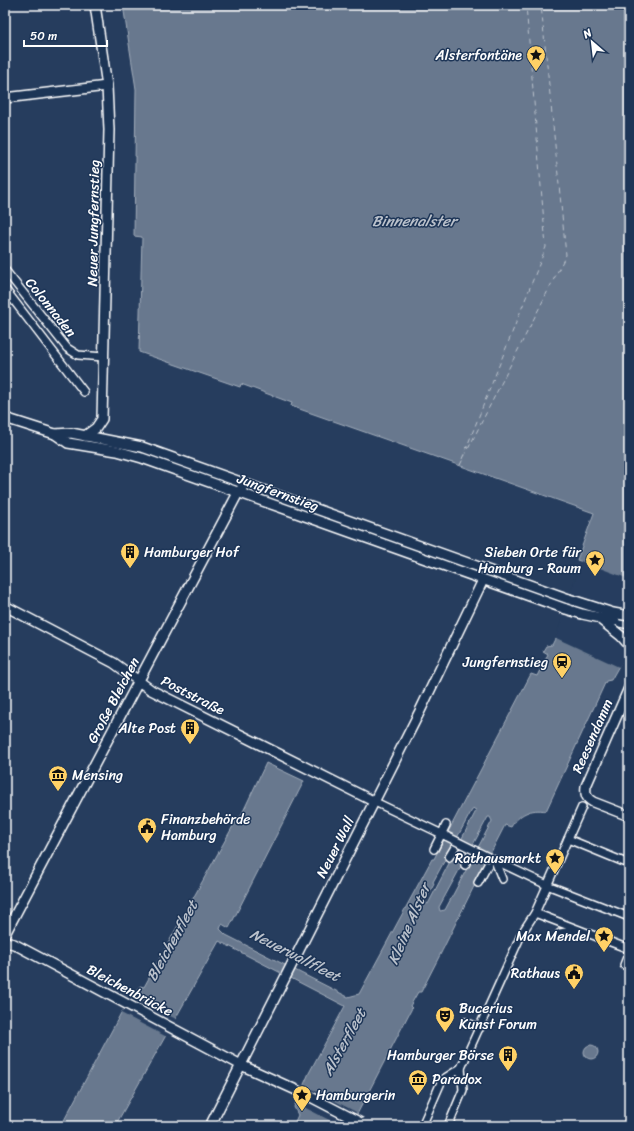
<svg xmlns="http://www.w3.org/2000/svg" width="634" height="1131" viewBox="0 0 634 1131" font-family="Sriracha,sans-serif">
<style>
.water{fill:#67788e;stroke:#a4aebb;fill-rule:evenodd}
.pier{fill:#263d5e}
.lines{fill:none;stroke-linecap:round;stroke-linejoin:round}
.ferry{stroke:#bbc2cc;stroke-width:1;stroke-dasharray:5 4;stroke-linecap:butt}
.pedestrian-casing{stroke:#fff;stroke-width:10}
.minor-casing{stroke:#fff;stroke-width:12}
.pedestrian{stroke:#1d3557;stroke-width:7}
.minor{stroke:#1d3557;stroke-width:9}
.pedestrian-bridge-casing{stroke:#fff;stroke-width:10;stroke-linecap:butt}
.minor-bridge-casing{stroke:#fff;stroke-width:12;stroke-linecap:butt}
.pedestrian-bridge{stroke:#1d3557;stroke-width:7}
.minor-bridge{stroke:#1d3557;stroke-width:9}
.labels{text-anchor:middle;stroke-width:3;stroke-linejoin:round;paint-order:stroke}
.poi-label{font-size:14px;fill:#fff;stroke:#1d3557;text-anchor:end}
.street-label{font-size:14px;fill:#fff;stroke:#1d3557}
.water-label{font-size:15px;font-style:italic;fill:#bbc2cc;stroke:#1d3557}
</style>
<rect width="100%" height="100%" fill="#263d5e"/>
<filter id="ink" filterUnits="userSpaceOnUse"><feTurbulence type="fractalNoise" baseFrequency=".025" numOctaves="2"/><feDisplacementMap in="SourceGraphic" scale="8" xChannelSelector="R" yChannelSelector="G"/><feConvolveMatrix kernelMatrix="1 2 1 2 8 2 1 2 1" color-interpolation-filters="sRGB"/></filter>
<g filter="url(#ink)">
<g class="water">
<path d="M123,5H629V648L611,680L606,681L546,811C531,808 519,814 511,827L505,825C476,880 450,937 421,992H418L410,1006L412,1008L351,1126H293L298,1115L294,1107L309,1073L345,1006L219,941L115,1126H61L121,1013L140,986L144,987L238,817L240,818L266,763L304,781L229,928L222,924L220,929L226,935L348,997L359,994L432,859H434L438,851L531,674L537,676L548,654L543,651L546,646L552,645L555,639L559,637L583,562L577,560L594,513L291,406L292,403L241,384L240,387L139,352L142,237L134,236L136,89ZM475,809L476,811L428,904L425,902L434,884L433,882L472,810ZM488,817H490L492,821L445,910L440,911L439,907Z"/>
<circle cx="591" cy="1052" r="7"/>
</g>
<g class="pier">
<polygon points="581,561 629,579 629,651 619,667 556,638"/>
<polygon points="131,996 176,1019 167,1037 121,1013"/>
<polygon points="302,1084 356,1112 350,1126 341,1126 294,1102"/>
</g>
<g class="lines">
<g class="ferry">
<polyline points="462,459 546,247 526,5"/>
<polyline points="460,465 566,255 541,5"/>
</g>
<defs>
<g id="pedestrian">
<polyline points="5,270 67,348 78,355 104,357"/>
<polyline points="5,289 84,392"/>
<polyline points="373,801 446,836"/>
<polyline points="568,839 629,864"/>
<polyline points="434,849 446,825"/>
<polyline points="449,857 458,842"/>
<polyline points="490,858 547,885 629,917"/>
<polyline points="495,861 502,879"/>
<polyline points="465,865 473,850"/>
<polyline points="478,883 491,859"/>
<polyline points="535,913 629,949"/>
<polyline points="559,936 578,930 560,933"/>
<polyline points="624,965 629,952"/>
<polyline points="465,1022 480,1028"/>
<polyline points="422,1126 442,1080 461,1068"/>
<polyline points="448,1126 463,1090 461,1068 522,933 535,913 582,807"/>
</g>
<g id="minor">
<polyline points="5,98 107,86"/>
<polyline points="5,418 55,434 68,443 117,451 142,458 566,609"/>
<polyline points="55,434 71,433 142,447 569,599"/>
<polyline points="85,436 96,428 102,419 109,130 107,86 95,5"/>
<polyline points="5,606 114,663 151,690 373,801"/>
<polyline points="615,621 629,624"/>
<path d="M629,688L586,786C585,794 586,798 593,802L629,816"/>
<polyline points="5,934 238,493 242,488"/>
<polyline points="5,942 14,944 241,1065 307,1095"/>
<polyline points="210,1126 420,711 483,580"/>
</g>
</defs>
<use href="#pedestrian" class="pedestrian-casing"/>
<use href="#minor" class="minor-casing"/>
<use href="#pedestrian" class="pedestrian"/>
<use href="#minor" class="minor"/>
<defs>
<polyline id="pedestrian-bridge" points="446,836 490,858"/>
<g id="minor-bridge">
<polyline points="569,599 613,613 629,616"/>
<polyline points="566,609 582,614 615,621"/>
<polyline points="601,620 621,636 629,645"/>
<polyline points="307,1095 361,1123"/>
</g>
</defs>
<use href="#pedestrian-bridge" class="pedestrian-bridge-casing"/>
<use href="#minor-bridge" class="minor-bridge-casing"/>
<use href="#pedestrian-bridge" class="pedestrian-bridge"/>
<use href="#minor-bridge" class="minor-bridge"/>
</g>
</g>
<defs>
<symbol id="sight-pin" viewBox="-11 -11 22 30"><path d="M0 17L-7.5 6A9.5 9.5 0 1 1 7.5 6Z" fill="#ffd166" stroke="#1d3557"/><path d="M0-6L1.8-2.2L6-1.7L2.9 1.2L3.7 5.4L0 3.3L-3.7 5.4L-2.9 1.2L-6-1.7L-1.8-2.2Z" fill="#111"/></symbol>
<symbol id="building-pin" viewBox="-11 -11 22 30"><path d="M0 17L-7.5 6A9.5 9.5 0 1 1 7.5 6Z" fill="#ffd166" stroke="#1d3557"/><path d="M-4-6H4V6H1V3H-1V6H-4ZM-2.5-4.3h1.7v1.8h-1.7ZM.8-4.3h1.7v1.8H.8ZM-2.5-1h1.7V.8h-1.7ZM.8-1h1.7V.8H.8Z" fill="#111"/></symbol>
<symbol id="station-pin" viewBox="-11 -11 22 30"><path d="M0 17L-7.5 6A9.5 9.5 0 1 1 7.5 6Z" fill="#ffd166" stroke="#1d3557"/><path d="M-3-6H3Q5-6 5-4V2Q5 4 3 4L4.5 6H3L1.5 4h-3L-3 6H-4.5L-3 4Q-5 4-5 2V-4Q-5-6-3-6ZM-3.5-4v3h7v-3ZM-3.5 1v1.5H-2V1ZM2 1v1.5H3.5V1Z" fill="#111"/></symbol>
<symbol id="museum-pin" viewBox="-11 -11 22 30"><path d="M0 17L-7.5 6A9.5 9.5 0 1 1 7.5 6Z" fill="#ffd166" stroke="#1d3557"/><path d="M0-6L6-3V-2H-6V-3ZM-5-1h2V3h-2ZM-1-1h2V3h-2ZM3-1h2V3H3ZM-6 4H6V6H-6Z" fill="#111"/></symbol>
<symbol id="civic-pin" viewBox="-11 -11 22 30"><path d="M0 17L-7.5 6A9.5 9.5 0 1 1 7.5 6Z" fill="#ffd166" stroke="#1d3557"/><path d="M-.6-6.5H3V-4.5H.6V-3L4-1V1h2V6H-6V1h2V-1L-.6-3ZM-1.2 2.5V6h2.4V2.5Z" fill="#111"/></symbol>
<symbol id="theatre-pin" viewBox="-11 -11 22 30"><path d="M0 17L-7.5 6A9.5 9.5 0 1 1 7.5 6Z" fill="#ffd166" stroke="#1d3557"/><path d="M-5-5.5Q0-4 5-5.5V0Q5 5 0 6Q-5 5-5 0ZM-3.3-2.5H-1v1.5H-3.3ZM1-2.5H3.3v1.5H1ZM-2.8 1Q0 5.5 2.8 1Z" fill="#111"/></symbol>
</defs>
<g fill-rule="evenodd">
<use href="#sight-pin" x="525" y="44" width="22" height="30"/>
<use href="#building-pin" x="119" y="541" width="22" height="30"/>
<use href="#sight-pin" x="584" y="549" width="22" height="30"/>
<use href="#station-pin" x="551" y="651" width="22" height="30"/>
<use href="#building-pin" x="179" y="717" width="22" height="30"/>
<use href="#museum-pin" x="47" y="764" width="22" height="30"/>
<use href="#civic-pin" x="136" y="816" width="22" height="30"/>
<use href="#sight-pin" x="544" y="847" width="22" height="30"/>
<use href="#sight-pin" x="593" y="925" width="22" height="30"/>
<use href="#civic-pin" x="563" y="962" width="22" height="30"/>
<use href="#theatre-pin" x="434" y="1005" width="22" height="30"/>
<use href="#building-pin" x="497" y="1044" width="22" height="30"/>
<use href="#museum-pin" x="407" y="1068" width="22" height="30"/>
<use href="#sight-pin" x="291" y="1084" width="22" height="30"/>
</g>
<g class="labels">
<g class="poi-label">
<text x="522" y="60">Alsterfontäne</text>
<text x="144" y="557" text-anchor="start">Hamburger Hof</text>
<text x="581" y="557">Sieben Orte für<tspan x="581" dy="16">Hamburg - Raum</tspan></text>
<text x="548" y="667">Jungfernstieg</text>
<text x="176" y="733">Alte Post</text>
<text x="72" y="780" text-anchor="start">Mensing</text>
<text x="161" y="824" text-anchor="start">Finanzbehörde<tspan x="161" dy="16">Hamburg</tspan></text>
<text x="541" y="863">Rathausmarkt</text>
<text x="590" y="941">Max Mendel</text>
<text x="560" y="978">Rathaus</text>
<text x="459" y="1013" text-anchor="start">Bucerius<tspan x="459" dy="16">Kunst Forum</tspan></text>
<text x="494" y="1060">Hamburger Börse</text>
<text x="432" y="1084" text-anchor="start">Paradox</text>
<text x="316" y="1100" text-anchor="start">Hamburgerin</text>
</g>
<g class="street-label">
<text transform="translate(93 223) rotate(-89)" y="5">Neuer Jungfernstieg</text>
<text transform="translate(51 307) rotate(51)" y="5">Colonnaden</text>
<text transform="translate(278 492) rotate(20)" y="5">Jungfernstieg</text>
<text transform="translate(193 695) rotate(27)" y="5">Poststraße</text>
<text transform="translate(113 700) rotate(-62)" y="5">Große Bleichen</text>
<text transform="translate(592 736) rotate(-66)" y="5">Reesendamm</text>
<text transform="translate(335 847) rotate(-63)" y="5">Neuer Wall</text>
<text transform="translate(130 990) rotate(28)" y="5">Bleichenbrücke</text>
</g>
<g class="water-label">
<text x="414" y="226">Binnenalster</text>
<text transform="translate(409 924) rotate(-67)" y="5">Kleine Alster</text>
<text transform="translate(172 941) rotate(-61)" y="5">Bleichenfleet</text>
<text transform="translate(295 955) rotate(27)" y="5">Neuerwallfleet</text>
<text transform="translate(344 1042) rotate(-61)" y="5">Alsterfleet</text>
</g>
</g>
<rect width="634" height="1131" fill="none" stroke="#1d3557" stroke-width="20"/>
<rect x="10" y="10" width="614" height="1111" fill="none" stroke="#fff" stroke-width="1.5" filter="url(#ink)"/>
<g transform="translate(592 42) rotate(332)" stroke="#1d3557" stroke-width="3" paint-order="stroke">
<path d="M0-3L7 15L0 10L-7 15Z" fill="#ffffff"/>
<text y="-6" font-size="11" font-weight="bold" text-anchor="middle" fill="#ffffff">N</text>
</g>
<path d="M24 40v6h83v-6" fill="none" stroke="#ffffff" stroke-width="2"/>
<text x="30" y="40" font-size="12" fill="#ffffff" stroke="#1d3557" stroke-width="3" paint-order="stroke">50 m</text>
</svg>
